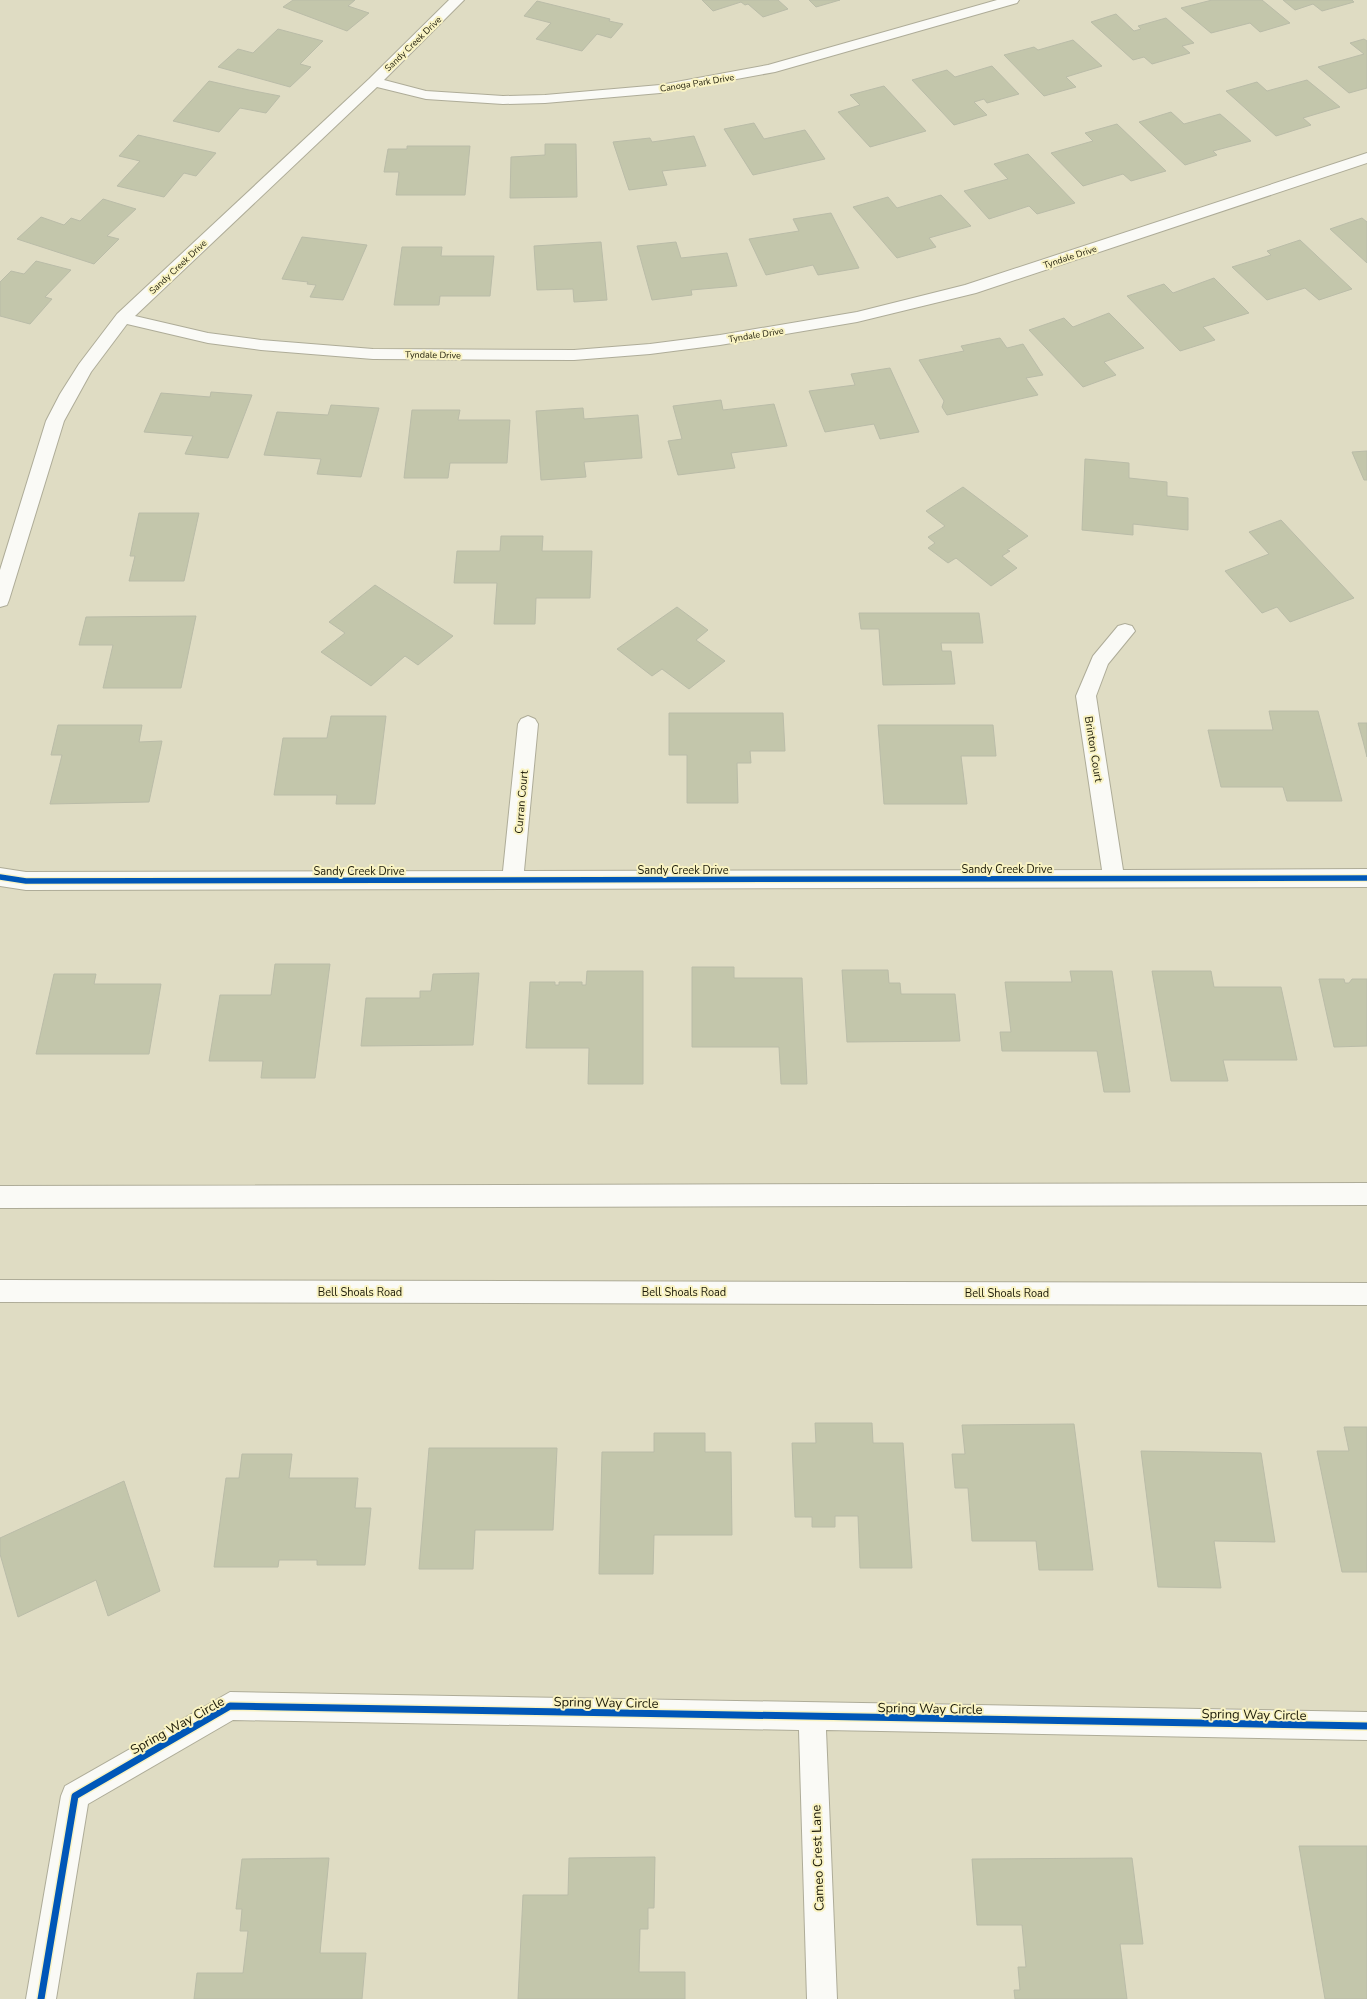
<svg xmlns="http://www.w3.org/2000/svg" width="1367" height="1999" viewBox="0 0 1367 1999" font-family="'Nunito Sans',sans-serif">
<style>
.building{fill:#c3c6ab;stroke:#babca8}
.lines{fill:none;stroke-linecap:round;stroke-linejoin:round}
.street-casing{stroke:#aeac98;stroke-width:2}
.secondary-casing{stroke:#aeac98;stroke-width:2}
.street{fill:#fafaf6;fill-rule:evenodd}
.secondary{fill:#fafaf6;fill-rule:evenodd}
.cycleway-far1-casing{stroke:#f9f3c3;stroke-width:8}
.cycleway-casing{stroke:#f9f3c3;stroke-width:10}
.cycleway-far1{stroke:#0057b8;stroke-width:5.5}
.cycleway{stroke:#0057b8;stroke-width:7}
.labels{text-anchor:middle;stroke-width:4;stroke-linejoin:round;paint-order:stroke}
.far-street-label{font-size:9px;fill:#1b1907;stroke:#f9f3c3}
.street-label{font-size:11px;fill:#1b1907;stroke:#f9f3c3}
.near-street-label{font-size:13px;fill:#1b1907;stroke:#f9f3c3}
</style>
<rect width="100%" height="100%" fill="#dfdcc3"/>
<g class="building">
<polygon points="293,0 355,0 348,6 369,13 347,31 283,7"/>
<polygon points="702,0 778,0 788,9 763,17 748,4 745,5 741,2 713,11"/>
<polygon points="809,0 840,0 816,7"/>
<polygon points="1212,0 1262,0 1290,23 1260,32 1250,23 1211,33 1181,8"/>
<polygon points="1283,0 1352,0 1354,2 1322,11 1313,4 1295,10"/>
<polygon points="537,1 610,19 609,21 623,24 611,38 597,34 582,51 536,39 551,23 524,16"/>
<polygon points="1116,14 1134,31 1141,29 1138,26 1166,18 1194,43 1182,46 1190,53 1152,64 1144,57 1133,60 1091,22"/>
<polygon points="278,29 323,41 300,64 311,67 290,87 218,67 238,49 253,53"/>
<polygon points="1364,39 1367,41 1367,88 1349,93 1318,67 1364,54 1350,43"/>
<polygon points="1073,40 1102,66 1066,77 1076,87 1044,96 1004,55 1034,47 1038,50"/>
<polygon points="992,66 1019,94 987,103 984,99 974,102 987,115 954,125 912,80 947,70 955,77"/>
<polygon points="1307,80 1340,107 1303,118 1311,125 1276,136 1226,91 1257,82 1267,91"/>
<polygon points="209,81 249,90 280,96 266,113 240,108 219,132 173,121"/>
<polygon points="884,86 926,131 870,147 838,112 860,105 850,95"/>
<polygon points="1171,112 1184,124 1220,114 1251,141 1213,151 1217,155 1185,165 1139,122"/>
<polygon points="754,123 764,139 805,130 825,159 753,175 724,129"/>
<polygon points="1117,124 1166,171 1131,181 1123,174 1083,186 1051,153 1093,141 1085,133"/>
<polygon points="138,135 216,153 196,176 184,173 164,197 117,186 140,161 119,156"/>
<polygon points="694,136 706,166 662,171 667,185 629,190 613,142 650,138 652,142"/>
<polygon points="545,144 576,144 577,197 510,198 511,157 545,155"/>
<polygon points="407,146 470,146 465,195 396,195 399,172 384,172 388,149 407,149"/>
<polygon points="1028,154 1075,203 1037,214 1029,206 989,219 964,191 1008,179 994,164"/>
<polygon points="941,195 971,226 929,238 936,247 897,258 853,207 888,197 897,208"/>
<polygon points="103,199 136,209 107,236 119,239 94,264 17,239 41,217 64,225 71,218 80,221"/>
<polygon points="831,213 859,268 818,275 813,265 766,275 749,239 799,231 793,219"/>
<polygon points="1362,218 1367,222 1367,263 1330,229"/>
<polygon points="302,237 367,245 343,300 310,297 316,285 307,284 308,282 282,279"/>
<polygon points="1300,240 1352,289 1319,300 1305,288 1267,300 1232,267 1271,255 1267,251"/>
<polygon points="601,242 607,300 574,302 573,289 537,290 534,246"/>
<polygon points="676,242 681,258 727,253 737,286 691,290 692,295 652,300 637,246"/>
<polygon points="402,247 442,247 441,256 494,256 490,296 440,296 439,305 394,305"/>
<polygon points="36,261 71,270 45,297 52,299 30,324 0,316 0,282 11,271 24,274"/>
<polygon points="1214,278 1249,313 1203,327 1215,340 1180,351 1127,296 1164,284 1173,293"/>
<polygon points="1109,313 1144,348 1104,362 1116,375 1083,387 1029,330 1064,318 1073,327"/>
<polygon points="1000,338 1007,348 1023,344 1043,375 1026,378 1038,395 947,415 942,407 944,401 919,360 964,351 961,346"/>
<polygon points="890,368 919,432 880,439 874,424 825,432 809,391 855,385 851,374"/>
<polygon points="211,392 252,395 228,458 185,454 193,436 144,432 161,393 210,397"/>
<polygon points="721,400 723,410 774,404 787,446 731,453 735,468 678,475 668,441 682,439 673,406"/>
<polygon points="331,405 379,408 361,477 317,474 321,459 264,455 277,412 328,415"/>
<polygon points="583,408 584,419 638,415 642,458 584,462 586,477 541,480 536,411"/>
<polygon points="412,410 460,410 458,420 510,420 507,463 450,463 448,478 404,478"/>
<polygon points="1367,451 1367,480 1364,480 1352,452"/>
<polygon points="1085,459 1129,463 1129,478 1167,482 1167,496 1188,498 1188,530 1133,524 1133,535 1082,530"/>
<polygon points="963,487 1028,536 1007,550 1010,551 1002,556 1017,568 991,586 956,558 948,563 928,548 935,543 928,537 945,526 926,511"/>
<polygon points="139,513 199,513 184,581 129,581 135,556 130,556"/>
<polygon points="1281,520 1354,598 1290,622 1277,607 1262,613 1225,571 1269,554 1249,532"/>
<polygon points="501,536 543,536 542,551 592,551 590,598 536,598 535,624 494,624 497,583 454,583 457,551 500,551"/>
<polygon points="375,585 453,636 418,665 405,656 371,686 321,652 345,633 329,622"/>
<polygon points="677,607 708,630 696,640 725,661 689,689 662,669 652,676 617,649"/>
<polygon points="859,613 979,613 983,643 941,643 942,651 951,651 955,684 883,685 879,629 861,629"/>
<polygon points="196,616 181,688 103,688 113,645 79,645 86,617"/>
<polygon points="1269,711 1318,711 1342,801 1287,801 1283,787 1221,787 1208,730 1273,730"/>
<polygon points="669,713 783,713 785,751 750,751 751,763 737,763 738,803 687,803 687,755 669,755"/>
<polygon points="331,716 386,716 375,804 336,804 337,795 274,795 283,738 327,738"/>
<polygon points="1358,723 1367,723 1367,757 1363,741"/>
<polygon points="58,725 142,725 139,742 162,741 149,802 50,804 62,755 51,755"/>
<polygon points="878,725 993,725 996,756 961,756 967,804 884,804"/>
<polygon points="275,964 330,964 315,1078 261,1078 263,1061 209,1061 220,995 271,995"/>
<polygon points="692,967 734,967 734,978 802,978 807,1084 781,1084 779,1047 692,1047"/>
<polygon points="842,970 888,970 889,983 900,983 901,994 955,994 960,1041 847,1042"/>
<polygon points="587,971 643,971 643,1084 588,1084 589,1048 526,1048 530,982 555,982 555,985 559,985 559,982 582,982 582,985 586,985"/>
<polygon points="1070,971 1112,971 1130,1092 1104,1092 1097,1051 1002,1051 1000,1032 1011,1032 1005,982 1072,982"/>
<polygon points="1152,971 1211,971 1214,987 1281,987 1297,1060 1223,1060 1228,1081 1171,1081"/>
<polygon points="479,973 473,1045 361,1046 366,998 420,998 420,991 431,991 433,974"/>
<polygon points="54,974 96,974 94,984 161,984 149,1054 36,1054"/>
<polygon points="1319,979 1344,979 1345,983 1349,983 1352,979 1367,979 1367,1046 1334,1047"/>
<polygon points="815,1423 872,1423 873,1443 903,1443 912,1568 860,1568 858,1516 835,1516 835,1527 812,1527 812,1517 795,1517 792,1443 816,1443"/>
<polygon points="1074,1424 1093,1570 1039,1570 1036,1541 972,1541 968,1488 955,1488 952,1454 965,1454 962,1425"/>
<polygon points="1344,1427 1367,1427 1367,1572 1342,1572 1317,1451 1349,1451"/>
<polygon points="654,1433 705,1433 705,1452 731,1452 732,1535 654,1535 653,1574 599,1574 602,1452 654,1452"/>
<polygon points="429,1448 557,1448 553,1530 475,1530 473,1569 419,1569"/>
<polygon points="1141,1451 1261,1453 1275,1542 1214,1541 1221,1588 1158,1587"/>
<polygon points="242,1454 292,1454 289,1478 358,1478 355,1508 371,1508 365,1565 317,1565 317,1560 279,1560 278,1567 214,1567 226,1478 239,1478"/>
<polygon points="124,1481 160,1591 108,1616 96,1580 18,1617 0,1554 0,1538"/>
<polygon points="1299,1846 1367,1846 1367,1999 1325,1999"/>
<polygon points="655,1857 654,1908 648,1908 648,1929 640,1929 639,1972 685,1972 685,1999 518,1999 523,1895 568,1895 569,1858"/>
<polygon points="329,1858 320,1953 366,1953 362,1999 194,1999 197,1973 243,1973 248,1931 240,1931 242,1909 236,1909 242,1859"/>
<polygon points="1132,1858 1143,1944 1120,1944 1127,1999 1015,1999 1014,1990 1020,1990 1018,1967 1026,1967 1022,1925 977,1925 972,1859"/>
</g>
<g class="lines">
<defs>
<g id="street">
<polygon points="449,0 464,0 384,80 426,91 503,96 545,95 660,85 768,65 997,0 1019,0 1017,3 775,72 660,93 545,103 503,104 426,99 377,87 135,316 208,333 261,340 373,349 574,350 650,344 720,335 857,312 965,285 1367,153 1367,163 976,293 857,322 720,345 650,354 574,360 373,359 261,350 208,343 127,324 91,372 64,421 9,600 7,605 0,607 0,570 46,421 60,394 79,364 117,314 369,79"/>
<polygon points="1125,624 1132,626 1135,631 1108,664 1096,696 1123,870 1367,869 1367,887 26,890 0,886 0,868 26,872 503,871 518,724 521,719 528,716 535,719 538,724 524,871 1102,870 1076,696 1093,656 1118,626"/>
<polygon points="230,1692 1367,1712 1367,1740 826,1730 837,1999 807,1999 799,1730 233,1720 88,1804 56,1999 26,1999 61,1796 65,1786"/>
</g>
<g id="secondary">
<polygon points="1367,1183 1367,1205 0,1208 0,1186"/>
<polygon points="0,1280 1367,1283 1367,1305 0,1302"/>
</g>
</defs>
<use href="#street" class="street-casing"/>
<use href="#secondary" class="secondary-casing"/>
<use href="#street" class="street"/>
<use href="#secondary" class="secondary"/>
<defs>
<polyline id="cycleway-far1" points="0,877 26,881 1367,878"/>
<polyline id="cycleway" points="41,1999 75,1796 230,1706 1367,1726"/>
</defs>
<use href="#cycleway-far1" class="cycleway-far1-casing"/>
<use href="#cycleway" class="cycleway-casing"/>
<use href="#cycleway-far1" class="cycleway-far1"/>
<use href="#cycleway" class="cycleway"/>
</g>
<g class="labels">
<g class="far-street-label">
<text transform="translate(413 44) rotate(-44)" y="3">Sandy Creek Drive</text>
<text transform="translate(697 83) rotate(-9)" y="3">Canoga Park Drive</text>
<text transform="translate(1070 257) rotate(-18)" y="3">Tyndale Drive</text>
<text transform="translate(178 267) rotate(-43)" y="3">Sandy Creek Drive</text>
<text transform="translate(756 335) rotate(-9)" y="3">Tyndale Drive</text>
<text transform="translate(433 355) rotate(1)" y="3">Tyndale Drive</text>
</g>
<g class="street-label">
<text transform="translate(1094 749) rotate(81)" y="4">Brinton Court</text>
<text transform="translate(521 802) rotate(-85)" y="4">Curran Court</text>
<text x="1007" y="873">Sandy Creek Drive</text>
<text x="683" y="874">Sandy Creek Drive</text>
<text x="359" y="875">Sandy Creek Drive</text>
<text x="360" y="1296">Bell Shoals Road</text>
<text x="684" y="1296">Bell Shoals Road</text>
<text x="1007" y="1297">Bell Shoals Road</text>
</g>
<g class="near-street-label">
<text transform="translate(606 1702) rotate(1)" y="5">Spring Way Circle</text>
<text transform="translate(930 1708) rotate(1)" y="5">Spring Way Circle</text>
<text transform="translate(1254 1714) rotate(1)" y="5">Spring Way Circle</text>
<text transform="translate(177 1725) rotate(-29)" y="5">Spring Way Circle</text>
<text transform="translate(817 1858) rotate(-92)" y="5">Cameo Crest Lane</text>
</g>
</g>
</svg>
